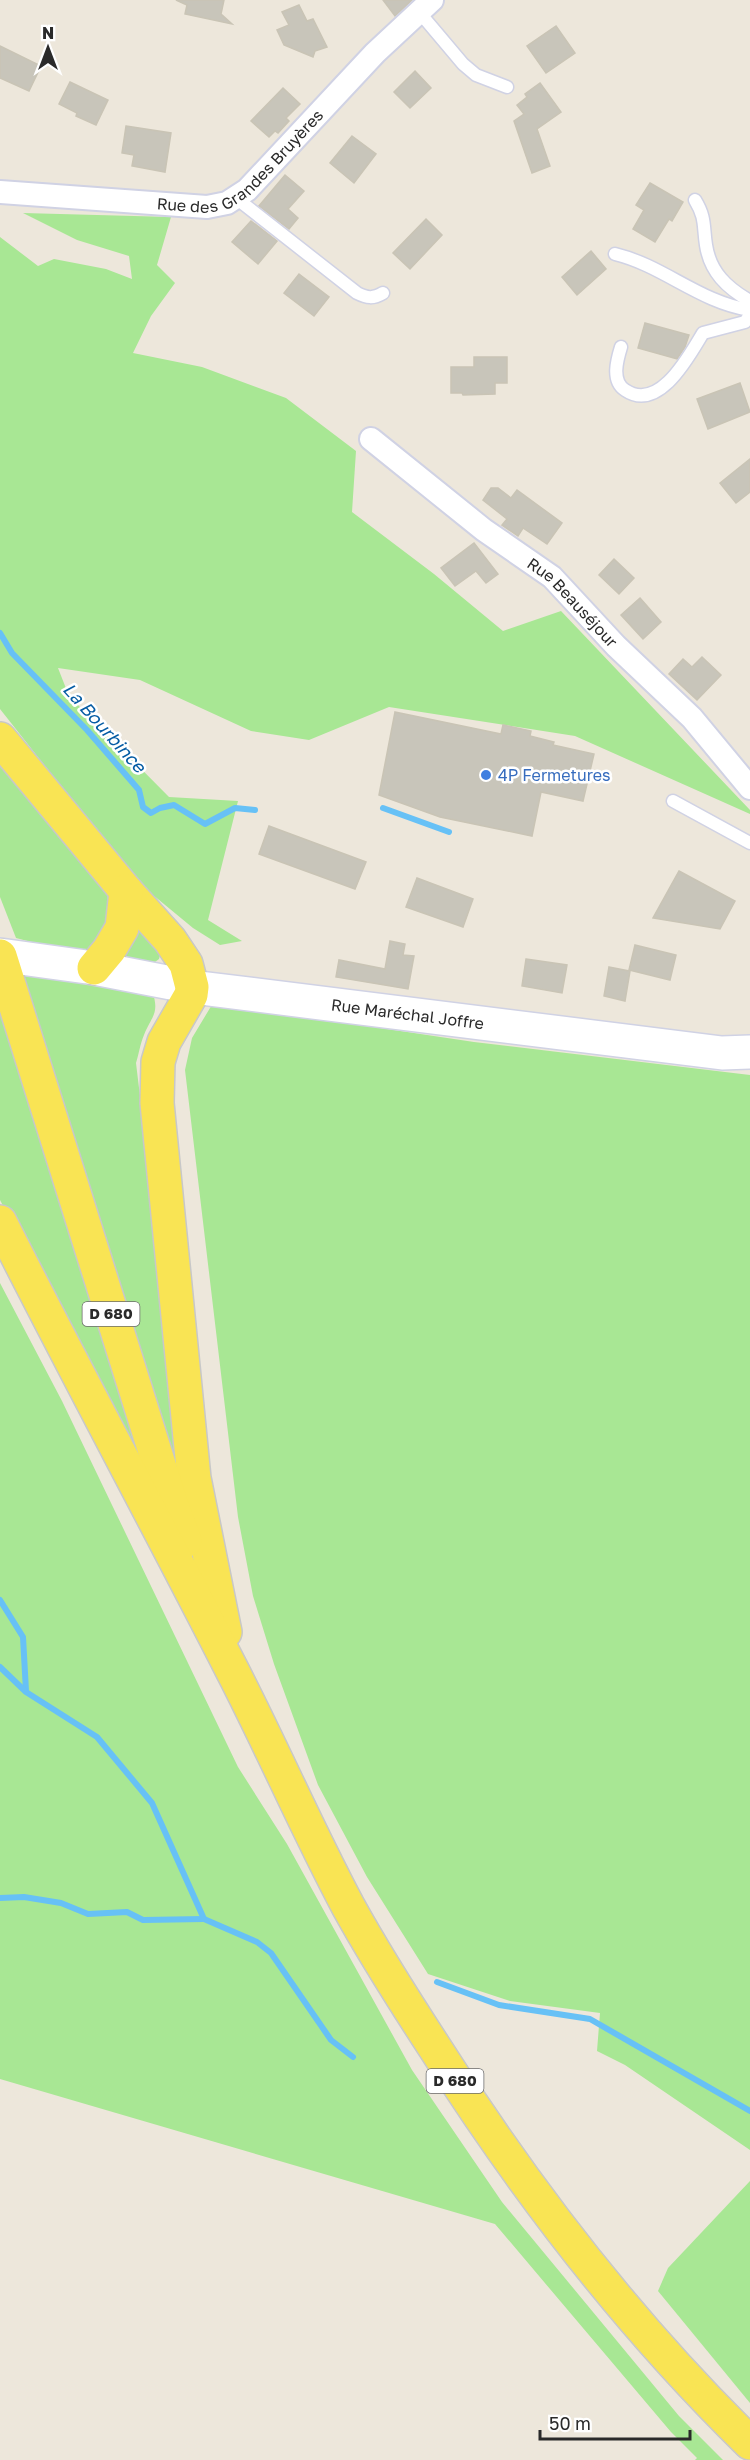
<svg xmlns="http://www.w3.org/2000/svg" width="750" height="2460" viewBox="0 0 750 2460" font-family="'Golos Text',sans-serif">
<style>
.green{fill:#a8e794}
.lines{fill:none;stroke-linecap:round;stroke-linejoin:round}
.stream{stroke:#67c1f6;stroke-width:6}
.building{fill:#c8c5ba;stroke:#c9c4b5;stroke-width:1.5}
.lane-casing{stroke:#d0d2e4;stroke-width:15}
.street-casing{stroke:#d0d2e4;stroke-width:26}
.secondary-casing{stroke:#d0d2e4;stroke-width:36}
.primary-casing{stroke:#c8c8c8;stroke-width:36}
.lane{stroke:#fff;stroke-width:12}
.street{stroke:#fff;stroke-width:22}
.secondary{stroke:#fff;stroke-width:33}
.primary{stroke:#f9e454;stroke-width:33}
.shop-dot{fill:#3f7fe0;stroke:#fff;stroke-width:2}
.labels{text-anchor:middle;stroke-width:5;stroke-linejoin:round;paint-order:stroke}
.shield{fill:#fff;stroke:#6a6a6a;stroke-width:1.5}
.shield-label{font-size:15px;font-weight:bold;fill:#2a2a2a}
.street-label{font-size:16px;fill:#2a2a2a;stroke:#fff}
.shop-label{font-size:16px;fill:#366cbe;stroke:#fff;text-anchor:start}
.water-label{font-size:18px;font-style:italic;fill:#055ca4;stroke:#fff}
</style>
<rect width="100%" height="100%" fill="#ede7db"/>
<g class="green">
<polygon points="23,213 171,217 157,265 175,283 151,316 133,353 202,367 286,398 356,451 352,512 434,574 503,631 561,611 750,810 750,814 575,736 389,707 309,740 251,731 140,680 58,668 69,696 169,797 238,801 208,920 242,941 220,945 193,928 136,881 0,709 0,237 38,266 54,259 106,269 132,279 129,256 77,240"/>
<polygon points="0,753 106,882 110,918 100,940 81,955 16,938 0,897"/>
<polygon points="132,911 161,951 159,959 151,965 115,959"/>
<path d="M23,972L152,990C160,1014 152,1015 144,1035C140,1044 139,1054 136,1063L179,1420L184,1498Z"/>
<polygon points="213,1003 474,1042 750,1075 750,2150 625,2065 597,2051 600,2013 510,2001 428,1974 367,1877 318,1785 274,1664 253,1596 238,1517 185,1070 192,1038"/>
<polygon points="0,1005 140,1450 130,1450 0,1200"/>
<polygon points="0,1283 62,1401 238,1767 287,1844 412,2070 502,2202 679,2416 723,2460 695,2460 697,2458 671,2432 495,2224 0,2079"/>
<polygon points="750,2181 750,2403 658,2291 668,2268"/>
</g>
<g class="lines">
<g class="stream">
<polyline points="0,633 12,653 87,730 139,790 143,807 151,813 160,808 174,805 205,824 235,808 255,810"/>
<polyline points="383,808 449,832"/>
<polyline points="0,1600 23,1637 26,1691"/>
<polyline points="0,1667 26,1692 97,1737 152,1803 204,1919 257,1942 271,1953 331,2040 353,2057"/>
<polyline points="0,1898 24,1897 61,1903 88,1914 127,1912 143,1920 204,1919"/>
<polyline points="437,1982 499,2005 590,2019 750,2111"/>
</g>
</g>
<g class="building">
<polygon points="176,0 224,0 221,14 232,24 185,14 187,5"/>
<polygon points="383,0 412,0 395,16"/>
<polygon points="299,5 307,21 313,19 327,47 315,51 313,57 284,45 277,30 289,25 282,12"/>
<polygon points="556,26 575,53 546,73 527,46"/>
<polygon points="0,46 41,66 29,91 0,78"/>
<polygon points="415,71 431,88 410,108 394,92"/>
<polygon points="70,82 108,100 96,125 76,116 77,113 59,104"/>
<polygon points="540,83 561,112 537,129 550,166 532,173 514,121 524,114 517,105 527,97 525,94"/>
<polygon points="283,88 300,104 286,118 289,121 278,133 275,131 269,137 251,121"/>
<polygon points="126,126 171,133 165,172 132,166 134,155 122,153"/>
<polygon points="352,136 376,154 354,183 330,163"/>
<polygon points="285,175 304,191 288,209 298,218 289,229 259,206"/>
<polygon points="650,183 683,202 672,221 669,219 655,242 633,229 644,210 636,205"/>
<polygon points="426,219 442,235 410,269 393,253"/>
<polygon points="251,221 277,241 258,264 232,242"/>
<polygon points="591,251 606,269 577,295 562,277"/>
<polygon points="299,274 329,297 314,316 284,293"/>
<polygon points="645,323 689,335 685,347 677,359 638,348"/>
<polygon points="474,357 507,357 507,383 495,383 495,394 463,395 462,393 451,393 451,367 474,367"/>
<polygon points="740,383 750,412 708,429 697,399"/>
<polygon points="750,459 750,492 736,503 720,483"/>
<polygon points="491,488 498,488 511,498 517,490 562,523 547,544 523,528 518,536 502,525 507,519 483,500"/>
<polygon points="474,543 498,574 486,583 476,571 455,586 441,568"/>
<polygon points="614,559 634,578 619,594 599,575"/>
<polygon points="640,598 661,622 643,639 621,615"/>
<polygon points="702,657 721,675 697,700 669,674 683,659 692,667"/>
<polygon points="395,712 501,734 503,725 531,731 530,736 554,742 553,745 594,754 583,801 541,792 532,836 440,817 379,795"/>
<polygon points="269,826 366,862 355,889 259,854"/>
<polygon points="679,871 735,901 720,929 653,918"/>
<polygon points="417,878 473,899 463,927 406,907"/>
<polygon points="390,941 405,944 403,955 414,956 408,989 336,977 339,960 385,969"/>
<polygon points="635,945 676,955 670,980 629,970"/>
<polygon points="526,959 567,965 562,993 522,986"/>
<polygon points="609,967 630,971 625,1001 604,996"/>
</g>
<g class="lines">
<defs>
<g id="lane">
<polyline points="420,13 463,64 476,75 507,87"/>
<path d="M236,198L357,293C367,298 373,299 383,293"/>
<path d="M695,200C706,218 703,226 706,245C710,272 727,288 750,301"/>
<path d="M615,254C664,266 699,302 750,310"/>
<path d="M621,347C617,360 611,381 625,390C659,413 689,356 703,333L745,322L750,315"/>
<polyline points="673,801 750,843"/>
</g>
<g id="street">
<path id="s1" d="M0,192L207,207L227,203L247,190L375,53L432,0"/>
<path id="s2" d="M371,439L484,530L552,577L616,646L692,718L750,788"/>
</g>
<g id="secondary">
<path id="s3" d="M0,955L94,968L192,987L722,1053L750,1052"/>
</g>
<g id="primary">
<polyline points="0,739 126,891 170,940 186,964 192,987 191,995 164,1042 158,1062 157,1103 194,1478 225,1632"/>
<polyline points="0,956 171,1503 185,1541"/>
<polyline points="94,968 109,950 122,928 126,891"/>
<path d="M0,1222C75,1371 154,1517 230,1666C271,1745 306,1827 348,1906C375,1955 405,2002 435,2048C526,2191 629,2325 750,2443"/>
</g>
</defs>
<use href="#lane" class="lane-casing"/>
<use href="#street" class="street-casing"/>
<use href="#secondary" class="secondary-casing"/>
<use href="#primary" class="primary-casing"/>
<use href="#lane" class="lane"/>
<use href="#street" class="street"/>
<use href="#secondary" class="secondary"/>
<use href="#primary" class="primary"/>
</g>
<circle class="shop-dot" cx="486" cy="775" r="6"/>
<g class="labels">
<g class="shield">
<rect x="82.5" y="1302" width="57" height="24" rx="4.5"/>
<rect x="426.5" y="2069" width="57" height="24" rx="4.5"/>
</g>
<g class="shield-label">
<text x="111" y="1319">D 680</text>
<text x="455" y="2086">D 680</text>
</g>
<g class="street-label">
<text dy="6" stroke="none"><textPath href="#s1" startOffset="258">Rue des Grandes Bruyères</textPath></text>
<text dy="6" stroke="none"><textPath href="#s2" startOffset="260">Rue Beauséjour</textPath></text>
<text dy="6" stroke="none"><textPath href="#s3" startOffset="412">Rue Maréchal Joffre</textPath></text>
</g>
<g class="shop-label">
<text x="498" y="781">4P Fermetures</text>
</g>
<g class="water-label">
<text transform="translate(104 728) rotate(48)" y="6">La Bourbince</text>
</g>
</g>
<g transform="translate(48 48)" stroke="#ffffff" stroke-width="4.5" paint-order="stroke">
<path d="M0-4.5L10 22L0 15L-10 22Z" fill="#2a2a2a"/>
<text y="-9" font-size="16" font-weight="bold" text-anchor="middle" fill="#2a2a2a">N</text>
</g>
<path d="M540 2430v9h150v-9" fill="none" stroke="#2a2a2a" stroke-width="3"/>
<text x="549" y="2430" font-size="18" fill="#2a2a2a" stroke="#ffffff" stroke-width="4.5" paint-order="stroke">50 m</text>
</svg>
